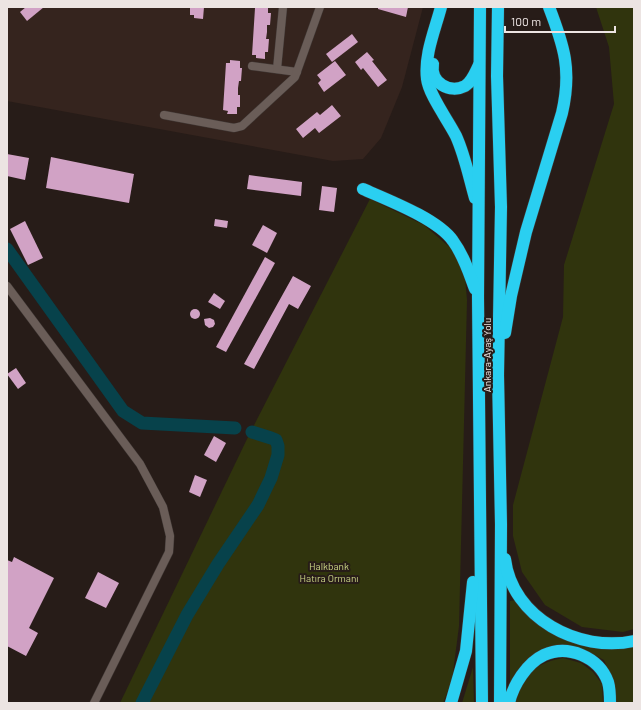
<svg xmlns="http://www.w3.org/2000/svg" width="641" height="710" viewBox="0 0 641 710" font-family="Barlow,sans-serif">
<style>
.built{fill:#35241e}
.green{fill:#30340d}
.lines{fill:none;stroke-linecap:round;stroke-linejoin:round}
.river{stroke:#07424b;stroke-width:13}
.building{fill:#d1a2c5}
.street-casing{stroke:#403835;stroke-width:9}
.highway-casing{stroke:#403835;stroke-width:13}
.street{stroke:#6a5d58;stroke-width:8}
.highway{stroke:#2acff1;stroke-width:12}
.labels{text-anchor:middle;stroke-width:4;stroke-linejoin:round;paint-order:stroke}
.street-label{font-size:10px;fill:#ece4e2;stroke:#271c18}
.park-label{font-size:10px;fill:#cbd586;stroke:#271c18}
</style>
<rect width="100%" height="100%" fill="#271c18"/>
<polygon class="built" points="7,7 423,7 402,87 381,138 363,159 333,161 7,101"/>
<g class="green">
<polygon points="596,7 634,7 634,629 623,632 582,627 545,605 522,572 513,536 513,505 563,317 564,265 614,104 609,47"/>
<polygon points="370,199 424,225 454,251 465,277 467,300 459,626 452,680 443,703 120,703 248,437"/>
<path d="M516,600C522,607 526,614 532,619C556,643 602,648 634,647V700L632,703H615L613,681L604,660L583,649L560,647L510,685V601Z"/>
<path d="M563,658L581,663L593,672L602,684L603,703H514C526,675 531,664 563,658Z"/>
<polygon points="473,667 474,703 462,703"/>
</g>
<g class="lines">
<g class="river">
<polyline points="7,249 123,411 142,423 235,428"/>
<polyline points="142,703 187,615 218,564 258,505 271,478 278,455 278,446 276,440 271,438 252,432"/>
</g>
</g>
<g class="building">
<polygon points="26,7 44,7 27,21 20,12"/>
<polygon points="190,7 204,7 203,19 194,18 194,15 190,15"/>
<polygon points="268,7 268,13 271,13 270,25 267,25 267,32 266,39 269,39 268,52 265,52 265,59 256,58 256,55 252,55 255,8"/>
<polygon points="378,7 408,7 406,17 378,9"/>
<polygon points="352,34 358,42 332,62 326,54"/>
<polygon points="367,52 374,60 372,61 387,80 378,87 363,68 361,70 355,62"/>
<polygon points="230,60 240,61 240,68 242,68 241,81 239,81 238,88 238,95 240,95 240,107 237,107 237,114 227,114 228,111 223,110 226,63 230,63"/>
<polygon points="335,61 346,75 324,92 318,83 321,80 317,75"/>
<polygon points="332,105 341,116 319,133 315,128 303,138 296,129 317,112 320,115"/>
<polygon points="7,154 29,158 25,180 7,176"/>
<polygon points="51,157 134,174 129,203 46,188"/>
<polygon points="249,175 302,182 301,196 247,189"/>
<polygon points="322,186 337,188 334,212 319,210"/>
<polygon points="215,219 228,221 227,228 214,226"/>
<polygon points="25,221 43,258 28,265 10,229"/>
<polygon points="263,225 277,233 267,253 252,245"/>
<polygon points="265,257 275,263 226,352 216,347"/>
<polygon points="293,276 311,286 298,309 289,304 254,369 244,364"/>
<polygon points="214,293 225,301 220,309 208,302"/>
<circle cx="195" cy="314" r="5"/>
<polygon points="210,318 214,320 215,324 213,327 209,328 205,325 204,319"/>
<polygon points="16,368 26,383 18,389 7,374"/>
<polygon points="214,436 226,443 216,462 204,455"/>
<polygon points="195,475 207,480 200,497 189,492"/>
<polygon points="14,557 54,578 29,628 38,633 26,656 7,646 7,560 12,562"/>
<polygon points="98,572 119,583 106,608 85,598"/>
</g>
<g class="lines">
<defs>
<g id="street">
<polyline points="252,66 297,72"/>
<polyline points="277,69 283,7"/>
<polyline points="164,115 234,128 242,126 295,77 320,7"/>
<polyline points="7,286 140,464 163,507 170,536 169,552 94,703"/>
</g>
<g id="highway">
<path d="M441,7C435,30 424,55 427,79C429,95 448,120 456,136C465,156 469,177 475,198"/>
<polyline points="480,7 478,297 482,703"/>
<polyline points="498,7 497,76 501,207 498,375 501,524 500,703"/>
<path d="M433,64C430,83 450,94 465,86C472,82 475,73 479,65"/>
<path d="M363,189C388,200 438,219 453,241C464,256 469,273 475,289"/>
<path d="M505,333L511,296L526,232L562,113C572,70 564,46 549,7"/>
<path d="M505,559C512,618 579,653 634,641"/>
<polyline points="451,703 466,651 473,582"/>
<path d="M509,703C513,685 527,663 544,655C568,644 599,657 608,682C610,689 610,696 610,703"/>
</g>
</defs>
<use href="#street" class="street-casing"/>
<use href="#highway" class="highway-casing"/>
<use href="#street" class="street"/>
<use href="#highway" class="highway"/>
</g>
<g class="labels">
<g class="street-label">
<text transform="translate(487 355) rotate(-90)" y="4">Ankara-Ayaş Yolu</text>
</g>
<g class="park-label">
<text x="329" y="570">Halkbank<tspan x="329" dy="12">Hatıra Ormanı</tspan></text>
</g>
</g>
<rect width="641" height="710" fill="none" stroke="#ece4e2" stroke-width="16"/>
<path d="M505 26v6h110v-6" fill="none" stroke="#ece4e2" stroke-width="2"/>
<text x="511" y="26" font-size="12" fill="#ece4e2" stroke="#271c18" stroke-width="3" paint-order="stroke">100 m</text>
</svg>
